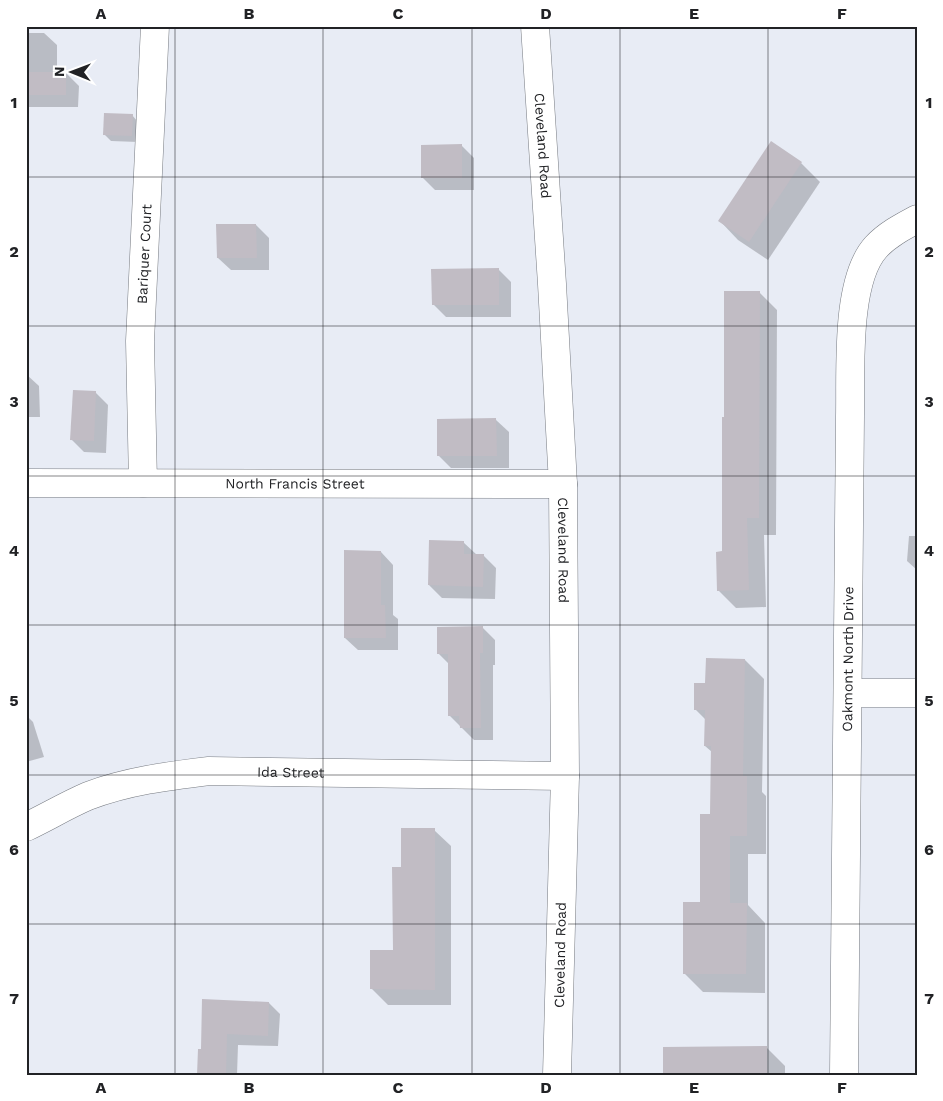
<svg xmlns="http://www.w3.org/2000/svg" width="943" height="1101" viewBox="0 0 943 1101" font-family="'Work Sans',sans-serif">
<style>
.shadow{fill:#0003}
.building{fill:#c1bcc4}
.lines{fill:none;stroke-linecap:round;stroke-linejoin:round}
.street-casing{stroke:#767a81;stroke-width:29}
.secondary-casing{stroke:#767a81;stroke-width:29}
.street{stroke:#fff;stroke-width:28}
.secondary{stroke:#fff;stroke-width:28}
.grid{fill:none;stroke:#212225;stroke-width:1;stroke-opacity:0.55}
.labels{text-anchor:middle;stroke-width:5;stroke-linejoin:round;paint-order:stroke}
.street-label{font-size:14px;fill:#212225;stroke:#fff}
.neatline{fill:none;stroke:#212225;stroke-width:2}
.grid-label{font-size:16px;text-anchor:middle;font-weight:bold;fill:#212225}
</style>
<rect width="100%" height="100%" fill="#e8ecf5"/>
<g class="shadow">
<polygon points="26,33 44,33 57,45 57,73 66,73 79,86 78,107 28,107 26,105"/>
<polygon points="132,115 138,122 138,142 111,141 105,135"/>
<polygon points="462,146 474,158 474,190 435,190 423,178"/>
<polygon points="801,163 820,182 768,260 738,240 720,221"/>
<polygon points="256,225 269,238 269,270 231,270 218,258"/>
<polygon points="498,269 511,282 511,317 446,317 433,304"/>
<polygon points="759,292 777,310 776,535 764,535 766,607 736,608 718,590 723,553 726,419"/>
<polygon points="26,374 39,386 40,417 26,417"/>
<polygon points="95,392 108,405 106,453 84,452 72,440"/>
<polygon points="496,420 509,432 509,468 451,468 438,455"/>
<polygon points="909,536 917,536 917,570 907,561"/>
<polygon points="463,542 477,555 484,556 496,568 495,599 442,598 429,585"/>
<polygon points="381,552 393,565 393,615 398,619 398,650 358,650 345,638"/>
<polygon points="482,627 495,640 495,665 493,665 493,740 474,740 449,715 449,664 438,653"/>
<polygon points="745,660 764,679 762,792 766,796 766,854 748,854 748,905 765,923 765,993 703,992 684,973 701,903 712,815 712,752 705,746 706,720 695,709 707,684"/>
<polygon points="26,715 33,722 44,757 26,762"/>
<polygon points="434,830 451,846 451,1005 388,1005 372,989 394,952 402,868"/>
<polygon points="269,1003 280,1014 278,1046 238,1045 237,1075 199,1075 202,1050"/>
<polygon points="766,1047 785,1066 785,1075 664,1074"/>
</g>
<g class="building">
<rect x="26" y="72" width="40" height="23"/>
<polygon points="104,113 133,114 132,136 103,135"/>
<polygon points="771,141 802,162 749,242 718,221"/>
<polygon points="462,144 462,178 421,178 421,145"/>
<polygon points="216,224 256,224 257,258 217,258"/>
<polygon points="499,268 499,305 432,305 431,269"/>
<polygon points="724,291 760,291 759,518 747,518 749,590 717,591 716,552 722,551 722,417 724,417"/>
<polygon points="73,390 96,391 94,441 70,440"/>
<polygon points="496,418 497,456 437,456 437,419"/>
<polygon points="429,540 464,541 464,554 484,554 483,587 428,585"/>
<polygon points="344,550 381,551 381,605 385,605 386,638 344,638"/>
<polygon points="483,626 483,653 480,653 481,728 460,728 459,716 448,716 448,654 437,654 437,627"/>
<polygon points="706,658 745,659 743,776 747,776 747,836 730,836 730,903 747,903 746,974 683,974 683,902 700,902 700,814 710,814 711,746 704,746 705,710 694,710 694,683 705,683"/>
<polygon points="401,828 435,828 435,990 370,989 370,950 393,950 392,867 401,867"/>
<polygon points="202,999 269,1002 268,1036 227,1034 226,1075 197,1075 198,1049 201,1049"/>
<polygon points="767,1046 767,1075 663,1074 663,1047"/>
</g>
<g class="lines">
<defs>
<g id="street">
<path id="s1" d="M26,483L563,484"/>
<path id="s2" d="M143,483L140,341L155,26"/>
<polyline points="848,693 917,693"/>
<path id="s3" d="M26,827C47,817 67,805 88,796C127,781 168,776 209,771L565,776"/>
<path id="s4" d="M844,1075L850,416C851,371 845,281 876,247C887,235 902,227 917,219"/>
</g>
<g id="secondary">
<path id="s5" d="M535,26L552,284L563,484L565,776L557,1075"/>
</g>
</defs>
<use href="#street" class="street-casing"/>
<use href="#secondary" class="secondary-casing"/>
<use href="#street" class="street"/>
<use href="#secondary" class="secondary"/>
</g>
<path class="grid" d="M175,26V1075M323,26V1075M472,26V1075M620,26V1075M768,26V1075M26,177H917M26,326H917M26,476H917M26,625H917M26,775H917M26,924H917"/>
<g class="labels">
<g class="street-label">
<text dy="5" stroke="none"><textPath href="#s5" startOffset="120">Cleveland Road</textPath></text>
<text dy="5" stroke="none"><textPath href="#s2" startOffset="229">Bariquer Court</textPath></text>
<text dy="5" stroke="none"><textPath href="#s1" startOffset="269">North Francis Street</textPath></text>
<text dy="5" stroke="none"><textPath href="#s5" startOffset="525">Cleveland Road</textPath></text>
<text dy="5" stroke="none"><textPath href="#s4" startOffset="416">Oakmont North Drive</textPath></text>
<text dy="5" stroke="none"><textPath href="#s3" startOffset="275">Ida Street</textPath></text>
<text transform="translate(560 955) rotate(-89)" y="5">Cleveland Road</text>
</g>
</g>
<rect width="943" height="1101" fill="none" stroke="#ffffff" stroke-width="55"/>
<g transform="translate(72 72) rotate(271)" stroke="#ffffff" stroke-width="4" paint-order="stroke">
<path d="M0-4L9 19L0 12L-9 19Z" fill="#212225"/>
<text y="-8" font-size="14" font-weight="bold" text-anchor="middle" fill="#212225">N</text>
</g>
<rect x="28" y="28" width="888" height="1046" class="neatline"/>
<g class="grid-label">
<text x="101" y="19">A</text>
<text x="249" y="19">B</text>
<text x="398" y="19">C</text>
<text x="546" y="19">D</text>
<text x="694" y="19">E</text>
<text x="842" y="19">F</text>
<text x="14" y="108">1</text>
<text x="929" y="108">1</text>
<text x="14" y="257">2</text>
<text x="929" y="257">2</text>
<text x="14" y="407">3</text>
<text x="929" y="407">3</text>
<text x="14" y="556">4</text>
<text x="929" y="556">4</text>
<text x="14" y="706">5</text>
<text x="929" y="706">5</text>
<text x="14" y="855">6</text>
<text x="929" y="855">6</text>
<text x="14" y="1004">7</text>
<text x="929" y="1004">7</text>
<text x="101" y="1093">A</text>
<text x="249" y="1093">B</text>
<text x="398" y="1093">C</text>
<text x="546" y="1093">D</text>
<text x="694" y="1093">E</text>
<text x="842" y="1093">F</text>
</g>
</svg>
